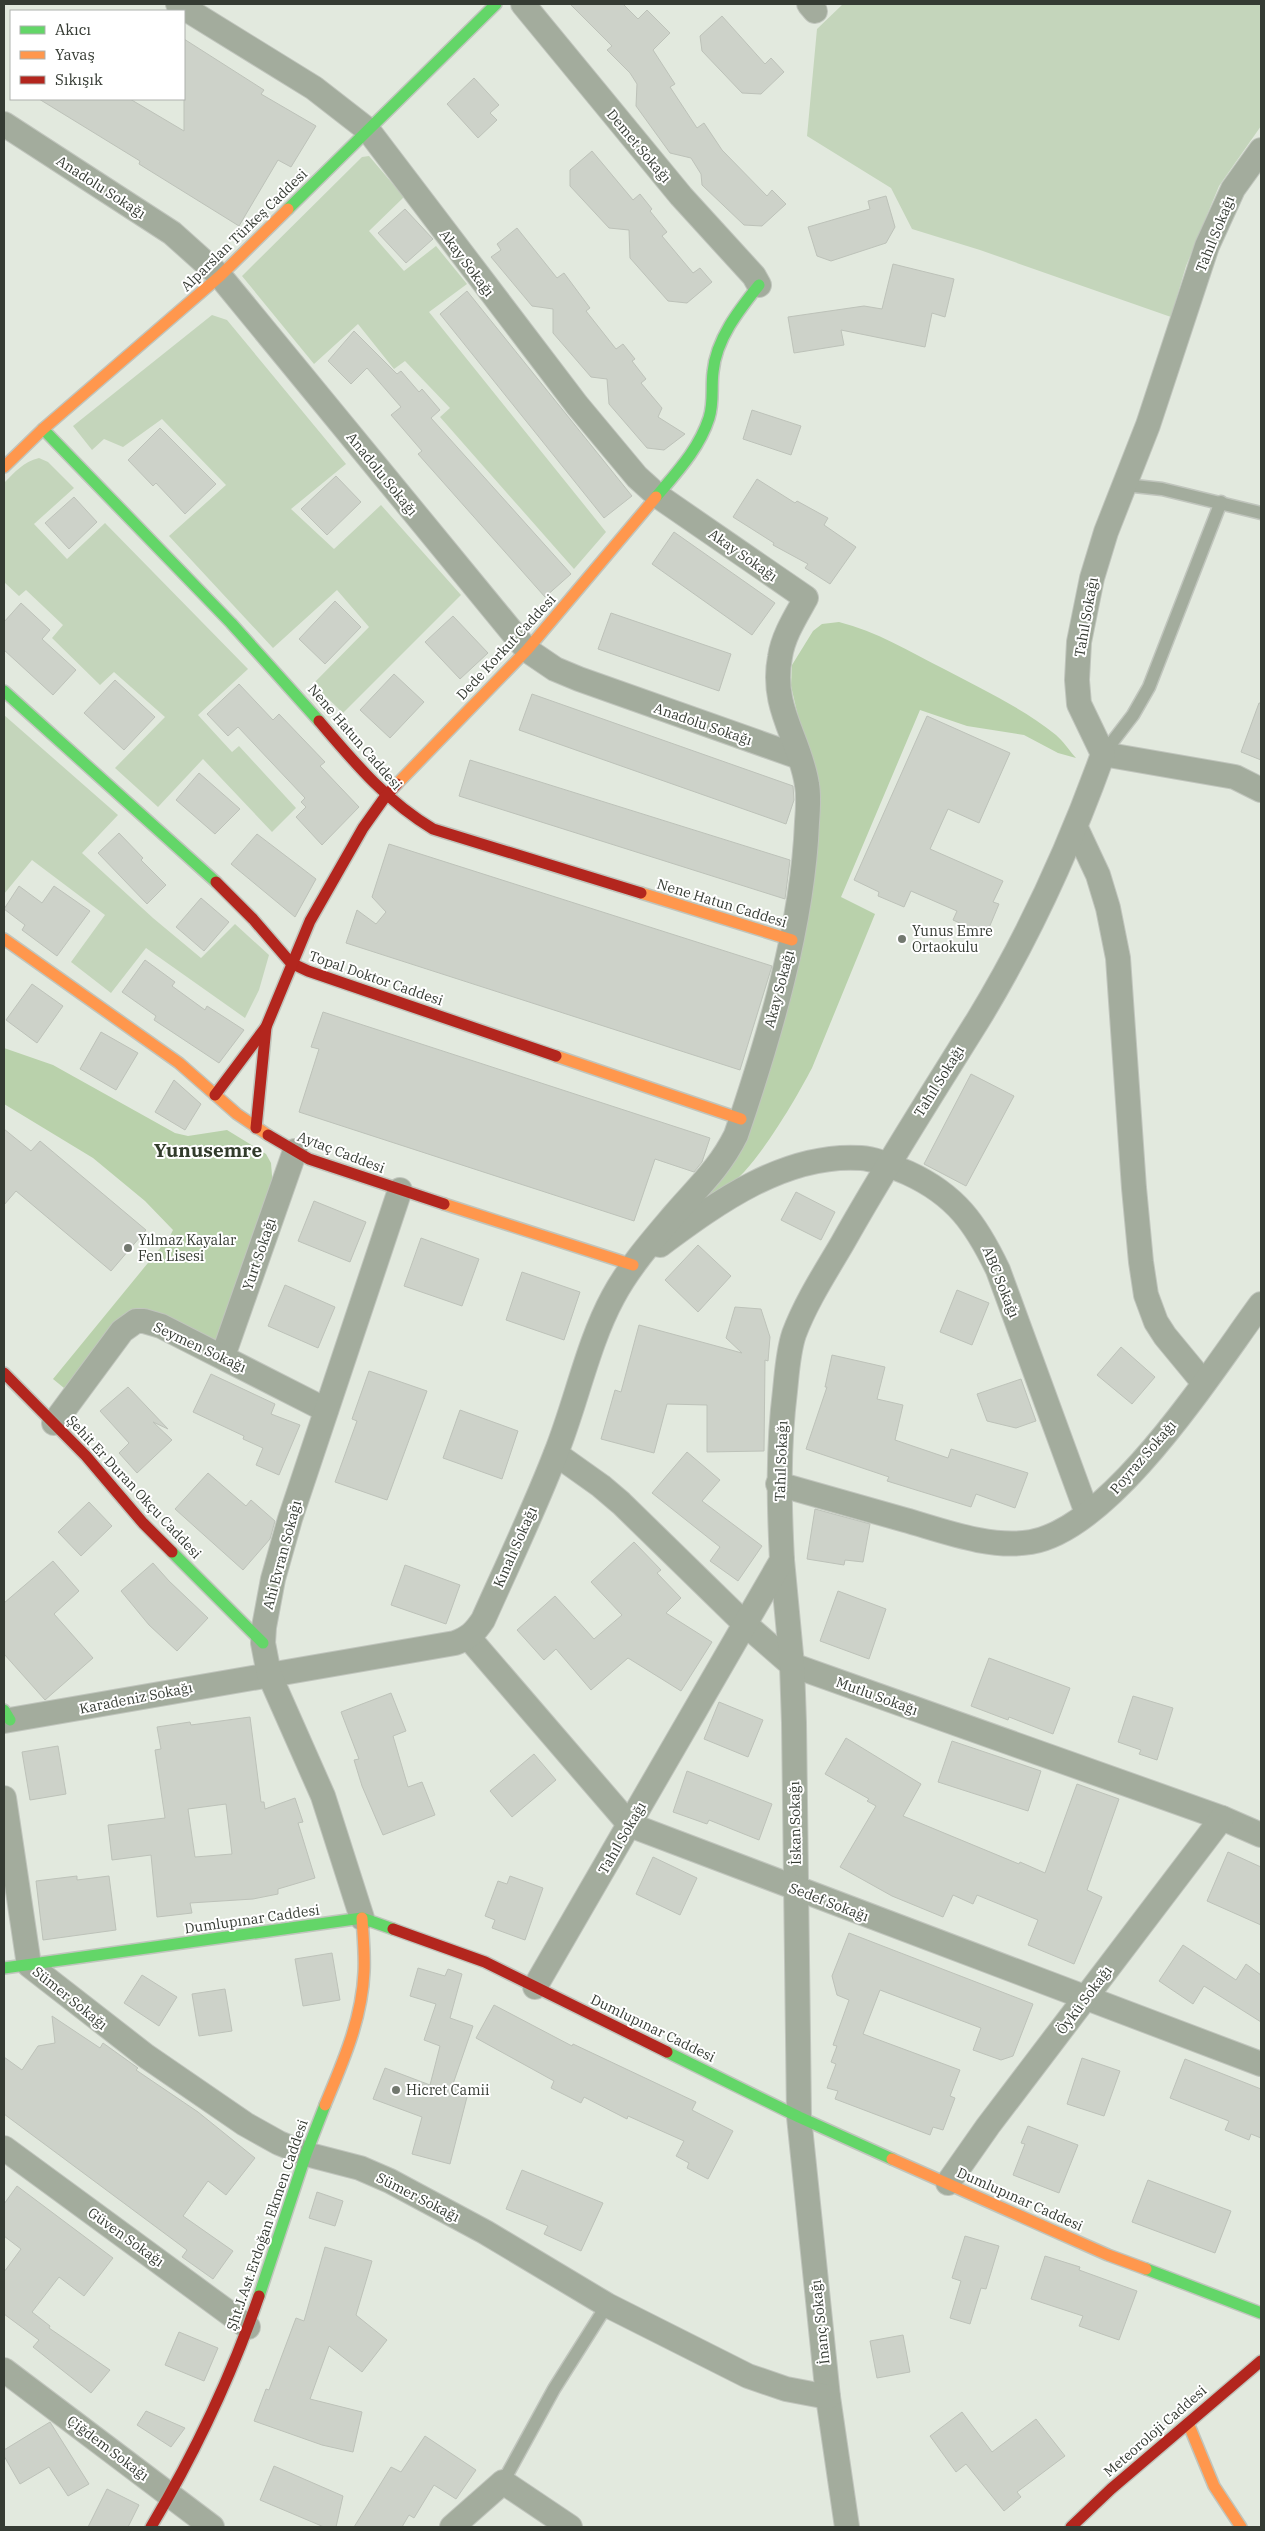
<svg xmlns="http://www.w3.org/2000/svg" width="1265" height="2531" viewBox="0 0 1265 2531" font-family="'IBM Plex Serif',serif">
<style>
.green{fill:#c4d5bb}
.forest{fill:#b9d1ab}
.building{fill:#cdd2c9;stroke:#bdc2b9;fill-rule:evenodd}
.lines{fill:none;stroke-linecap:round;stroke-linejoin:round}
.lane-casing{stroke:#c0c5bd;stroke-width:15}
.street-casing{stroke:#c0c5bd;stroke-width:26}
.fast-casing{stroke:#c0c5bd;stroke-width:14}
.slow-casing{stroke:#c0c5bd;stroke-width:14}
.jam-casing{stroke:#c0c5bd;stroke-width:14}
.lane{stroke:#a3ac9d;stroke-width:12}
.street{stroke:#a3ac9d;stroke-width:24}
.fast{stroke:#63d668;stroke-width:11}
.slow{stroke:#ff974d;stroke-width:11}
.jam{stroke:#b3261e;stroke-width:11}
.poi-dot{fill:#72786f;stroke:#fff;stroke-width:2}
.labels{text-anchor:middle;stroke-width:4;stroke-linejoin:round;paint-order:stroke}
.street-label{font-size:14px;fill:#353b33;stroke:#fff}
.poi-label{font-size:14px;fill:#353b33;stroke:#fff;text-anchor:start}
.district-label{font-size:19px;font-weight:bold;fill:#313b2b;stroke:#fff}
</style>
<rect width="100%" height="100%" fill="#e2e9de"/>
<g class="green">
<polygon points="843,4 1261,4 1261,126 1219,186 1186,266 1171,317 980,250 912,229 891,188 807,136 817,29"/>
<polygon points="369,156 404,197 369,231 404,271 436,246 467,284 429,312 606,532 574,569 440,417 450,408 405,361 394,369 358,324 314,364 242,276 362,157"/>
<polygon points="212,315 227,320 346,464 291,509 334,549 381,505 461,595 343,713 313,684 369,627 337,590 273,648 169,536 226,485 162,419 123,447 104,439 92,450 73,426"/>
<path d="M39,458L48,462L74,488L34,524L67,559L105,523L248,669L198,715L232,752L239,746L296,808L272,832L203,759L158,807L115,768L165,717L114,672L100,685L52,638L63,625L26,590L19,596L4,582V483C15,472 23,462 39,458Z"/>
<polygon points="4,715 118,815 82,853 153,918 201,958 235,924 269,955 259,990 245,1018 146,948 111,993 71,962 105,915 32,860 4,894"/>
</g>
<g class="forest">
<path d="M839,622C876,631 910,652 944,669C981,689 1023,708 1056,735C1063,741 1069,750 1076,758L1058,753L1024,735L967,726L920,710L841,897L875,914L812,1068C794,1102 756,1168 725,1189C713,1198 698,1204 685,1211L706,1193L785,1004L801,729L791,686L792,665L813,631L822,624Z"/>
<polygon points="4,1048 53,1065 175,1133 188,1136 227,1130 266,1154 271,1163 273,1188 223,1331 214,1342 142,1308 131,1311 64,1388 53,1379 170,1236 173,1230 145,1201 93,1158 4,1104"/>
</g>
<g class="building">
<polygon points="570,4 623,4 638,19 647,10 670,33 653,50 675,84 670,87 697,128 704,123 722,150 767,196 772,190 786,204 762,226 744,225 702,185 701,174 691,158 670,153 636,106 637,84 630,73 607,50 612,46"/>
<polygon points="722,16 765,64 771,58 784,72 761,94 742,93 702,51 700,36"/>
<polygon points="184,39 264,90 261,94 316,126 291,167 278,160 239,226 139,164 140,161 39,99 130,99 184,131"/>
<polygon points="474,78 499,105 490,113 497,120 478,138 447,104"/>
<polygon points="592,151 633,200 640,194 652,209 650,211 667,232 662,236 693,273 700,268 712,282 687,303 668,301 630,258 629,230 609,228 570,186 570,170"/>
<polygon points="886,196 895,227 886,243 831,261 817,256 808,227 870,209 868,201"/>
<polygon points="405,209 433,239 406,263 378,233"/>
<polygon points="517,228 557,278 564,273 590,308 586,311 616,349 623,344 635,359 632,361 646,379 641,383 662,408 658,417 685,434 664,450 647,448 609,404 607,379 591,377 553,333 553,309 532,306 491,257 501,250 497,244"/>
<polygon points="893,264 954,279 945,317 932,313 925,347 841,330 844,345 794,353 788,317 864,306 882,309"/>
<polygon points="467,291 632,496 604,518 440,314"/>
<polygon points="354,331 397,374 401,371 419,392 422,389 440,410 431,418 571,574 545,597 418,454 422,451 391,415 401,407 367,368 351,384 328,361"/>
<polygon points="752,410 801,426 791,455 743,439"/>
<polygon points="160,428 216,484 185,514 156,483 153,486 128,460"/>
<polygon points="336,476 361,502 327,535 301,509"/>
<polygon points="757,479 795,503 797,501 828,518 824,525 856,547 830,584 805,568 808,564 773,545 774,543 733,517"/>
<polygon points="74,497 97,522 69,549 45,523"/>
<polygon points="674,532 775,603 752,635 652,564"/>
<polygon points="335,601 361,627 325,664 299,639"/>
<polygon points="21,603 50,630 42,639 76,670 53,695 4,650 4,622"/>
<polygon points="611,613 731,654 719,691 598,649"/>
<polygon points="453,616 488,653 460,679 425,642"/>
<polygon points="394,674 424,702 390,738 360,710"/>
<polygon points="115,680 155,717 124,750 84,713"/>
<polygon points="239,684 273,720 279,714 325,762 320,766 359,807 322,845 296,817 306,807 301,802 305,798 238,727 228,736 207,714"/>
<polygon points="532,694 793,786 794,800 786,824 519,730"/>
<polygon points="1259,703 1261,703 1261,760 1241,752"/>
<polygon points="927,716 1010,753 979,823 948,809 930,849 1003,881 993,902 999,904 986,935 953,920 957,911 911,891 904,907 878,896 879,892 854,880"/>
<polygon points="470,760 790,860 785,899 459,796"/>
<polygon points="199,773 240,809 215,834 176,800"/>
<polygon points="119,833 143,858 141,860 166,885 147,904 98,853"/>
<polygon points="257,834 316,879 295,917 231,864"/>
<polygon points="389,844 772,966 740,1070 346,943 357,910 376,924 386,912 372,897"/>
<polygon points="19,886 42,903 54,886 90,911 57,956 22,930 25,925 4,909"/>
<polygon points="201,898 229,922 204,951 176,927"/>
<polygon points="145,960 175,982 172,986 205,1010 207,1006 244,1030 219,1063 154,1020 156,1016 122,992"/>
<polygon points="32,984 63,1006 37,1043 6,1020"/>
<polygon points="323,1012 710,1138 702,1162 694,1172 655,1159 634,1221 299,1112 319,1049 311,1047"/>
<polygon points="101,1032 138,1053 116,1090 80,1069"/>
<polygon points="971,1074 1014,1096 966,1186 924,1164"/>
<polygon points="174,1080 201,1104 185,1130 155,1112"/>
<polygon points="4,1129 31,1151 40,1141 146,1230 111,1271 16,1191 4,1205"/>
<polygon points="796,1192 835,1212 821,1240 781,1220"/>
<polygon points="314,1201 366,1222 350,1262 298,1241"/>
<polygon points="421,1238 479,1259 462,1306 404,1286"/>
<polygon points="698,1245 731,1276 698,1312 665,1280"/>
<polygon points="522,1272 580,1292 564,1340 506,1320"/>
<polygon points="285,1285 335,1307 318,1348 268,1326"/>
<polygon points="957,1290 989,1303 972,1345 940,1332"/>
<polygon points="735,1307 761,1309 770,1337 768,1361 765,1360 764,1451 707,1452 707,1405 667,1404 654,1453 601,1439 615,1390 621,1392 639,1325 742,1353 726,1338"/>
<polygon points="1121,1347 1155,1377 1132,1404 1097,1375"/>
<polygon points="832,1355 885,1367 877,1399 903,1405 895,1440 948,1458 951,1449 1028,1473 1015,1508 976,1494 971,1507 887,1481 889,1477 806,1449 827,1387 825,1387"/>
<polygon points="369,1371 427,1391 387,1500 335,1482 357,1421 352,1419"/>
<polygon points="211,1374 275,1404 271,1414 300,1425 279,1475 256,1465 263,1448 243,1439 244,1436 193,1412"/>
<polygon points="1021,1379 1036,1421 1016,1428 987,1421 977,1394"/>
<polygon points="128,1387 168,1429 153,1422 172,1440 137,1473 119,1453 129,1443 100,1411"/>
<polygon points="460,1410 518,1431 502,1479 443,1458"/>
<polygon points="687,1452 720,1480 702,1501 762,1546 738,1581 710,1561 720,1547 652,1493"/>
<polygon points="208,1473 246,1506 251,1500 275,1521 270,1539 243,1570 175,1509"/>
<polygon points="89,1502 112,1526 81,1556 58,1532"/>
<polygon points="815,1509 870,1524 863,1562 845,1560 844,1565 807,1559"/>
<polygon points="634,1542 661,1570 657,1573 681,1598 666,1613 712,1642 681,1691 628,1658 591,1690 556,1649 544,1660 517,1630 555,1596 594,1639 622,1615 591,1582"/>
<polygon points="53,1561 79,1591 54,1614 93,1658 45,1700 4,1654 4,1603"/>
<polygon points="153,1563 169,1581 208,1618 177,1651 149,1625 121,1591"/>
<polygon points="405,1565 460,1585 446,1624 391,1605"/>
<polygon points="838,1591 886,1609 869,1659 820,1641"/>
<polygon points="989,1658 1070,1688 1053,1734 1009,1717 1008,1720 971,1706"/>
<polygon points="391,1693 406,1731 393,1736 408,1787 422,1782 435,1815 383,1835 362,1786 354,1760 359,1759 341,1712"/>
<polygon points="1133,1696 1173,1708 1157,1760 1139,1754 1141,1750 1118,1742"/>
<polygon points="719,1702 763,1720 748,1757 704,1739"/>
<path d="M250,1717L261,1802H264L265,1809L295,1798L303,1822L298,1823L315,1878L278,1889V1894L253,1899L190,1903L192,1913L157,1917L151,1855L112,1860L108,1825L165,1818L155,1750L161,1749L157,1727L190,1722L191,1725ZM226,1804L232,1854L195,1857L188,1809Z"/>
<polygon points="846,1738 921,1784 903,1816 1019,1864 1020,1862 1045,1873 1077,1784 1119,1799 1087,1890 1102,1897 1074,1964 1028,1945 1038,1920 977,1895 973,1904 953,1895 943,1917 892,1896 840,1867 876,1806 867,1801 869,1799 825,1774"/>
<polygon points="952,1741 1041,1771 1028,1811 938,1782"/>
<polygon points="58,1746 66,1794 30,1800 22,1752"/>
<polygon points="534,1754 556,1780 512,1817 490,1791"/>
<polygon points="687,1771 772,1804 759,1840 709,1820 707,1824 673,1812"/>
<polygon points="1228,1852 1261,1867 1261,1925 1207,1901"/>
<polygon points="653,1857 697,1878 680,1915 636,1894"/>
<polygon points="77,1876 77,1880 109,1876 116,1930 43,1940 36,1881"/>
<polygon points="510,1876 543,1888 525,1940 492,1928 495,1920 485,1916 498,1881 507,1884"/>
<polygon points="849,1933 1033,2004 1013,2056 1001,2060 973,2050 981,2028 880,1990 863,2034 960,2070 950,2096 955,2098 943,2130 933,2127 930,2135 835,2099 838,2091 827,2088 836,2064 831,2062 837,2046 833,2045 849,2000 837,1995 832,1976"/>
<polygon points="1183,1945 1236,1980 1246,1964 1261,1975 1261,2022 1204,1986 1193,2004 1159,1981"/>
<polygon points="332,1953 340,2000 303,2006 295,1959"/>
<polygon points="418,1968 445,1976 448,1969 462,1974 450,2018 473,2026 453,2084 469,2089 450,2164 412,2154 422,2117 373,2099 385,2068 430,2085 440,2046 424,2040 436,2004 410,1996"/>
<polygon points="142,1975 177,1997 159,2026 124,2003"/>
<polygon points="225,1989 232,2031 199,2036 192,1994"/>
<polygon points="494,2005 572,2046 573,2044 696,2102 692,2110 733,2131 708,2179 687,2168 689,2163 676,2156 684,2141 628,2116 627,2119 584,2097 581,2103 551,2088 554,2081 476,2038"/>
<polygon points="52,2016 100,2048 103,2043 138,2068 136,2070 198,2112 255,2158 226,2195 208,2181 183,2216 233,2251 213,2279 182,2257 187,2250 4,2114 4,2057 22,2070 38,2046 55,2043"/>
<polygon points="1082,2058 1120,2071 1104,2116 1067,2104"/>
<polygon points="1185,2059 1261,2089 1261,2138 1251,2134 1249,2140 1225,2130 1229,2121 1170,2098"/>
<polygon points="1028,2126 1078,2145 1059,2193 1013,2175 1025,2144 1021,2143"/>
<polygon points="522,2170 603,2203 581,2251 544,2234 548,2226 506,2209"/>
<polygon points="1148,2180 1231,2211 1215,2253 1132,2222"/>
<polygon points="17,2186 113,2258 84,2296 59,2277 32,2312 50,2326 49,2328 110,2370 91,2393 33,2347 39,2340 4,2314 4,2272 21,2249 4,2236 4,2204"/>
<polygon points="317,2192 343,2201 335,2226 309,2218"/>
<polygon points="965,2236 999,2246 986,2289 981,2288 970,2324 950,2318 961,2281 952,2278"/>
<polygon points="325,2247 372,2261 356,2315 387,2340 362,2372 329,2346 310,2399 362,2412 353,2452 322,2445 254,2421 266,2389 269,2390 296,2318 304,2321"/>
<polygon points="1045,2256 1080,2267 1079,2270 1137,2291 1119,2340 1079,2326 1083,2316 1031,2299"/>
<polygon points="179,2332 218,2348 204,2381 165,2365"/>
<polygon points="903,2335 910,2372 877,2378 870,2341"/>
<polygon points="146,2411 185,2428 171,2447 137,2425"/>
<polygon points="962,2412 992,2452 1036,2419 1065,2456 1017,2492 1021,2497 1004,2511 966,2464 956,2472 930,2436"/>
<polygon points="50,2422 89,2484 68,2496 49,2467 20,2484 4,2456 4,2450"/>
<polygon points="425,2436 476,2470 456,2499 434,2485 414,2518 409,2515 402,2527 354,2527 391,2467 401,2472"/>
<polygon points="274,2466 343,2496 336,2527 324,2527 260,2500"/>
<polygon points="107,2489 139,2505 128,2527 88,2527"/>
</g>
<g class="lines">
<defs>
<g id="lane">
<polyline points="1125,485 1162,489 1261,513"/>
<polyline points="1103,754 1133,715 1149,687 1221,502"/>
<polyline points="503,2482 554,2389 607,2305"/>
</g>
<g id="street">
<polyline points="523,4 681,196 754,276 759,285"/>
<polyline points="809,4 815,11"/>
<polyline points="4,124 172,233 220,276 527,650 555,669 579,679 799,757"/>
<polyline points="1103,754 1235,777 1261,790"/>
<polyline points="1076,828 1098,875 1108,908 1118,958 1134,1188 1141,1262 1146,1295 1156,1322 1165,1336 1203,1382"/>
<path d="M660,1245C718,1202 785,1153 861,1158C877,1159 893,1167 908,1173C956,1195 976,1224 998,1270L1087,1513"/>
<polyline points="223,1356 295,1151"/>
<polyline points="54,1423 122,1331 136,1321 144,1321 161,1326 326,1410"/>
<polyline points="556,1454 601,1486 621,1503 745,1624 792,1665 1222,1818 1261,1835"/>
<path d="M778,1484C820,1496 863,1508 905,1520C944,1531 990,1549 1031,1542C1113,1528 1213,1369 1261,1304"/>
<polyline points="782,1560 792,1665 794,1723 799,2117 828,2397 847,2527"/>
<polyline points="469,1638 630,1825 1261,2064"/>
<path d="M4,1721L455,1643C469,1638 475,1632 483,1620C508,1564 534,1510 556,1453C576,1403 588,1343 613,1297C629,1267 652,1241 674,1215C698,1187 719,1169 736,1135C769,1038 803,925 807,822C808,810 809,796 807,785C800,738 770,708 780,657C783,636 796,616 806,598L658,496L637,477L577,405L368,130L314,88L178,4"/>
<polyline points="4,1798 29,1965 146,2056 245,2124 279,2143 306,2154 360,2168 390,2181 485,2232 607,2305 748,2376 786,2389 828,2397"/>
<polyline points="362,1918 323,1796 269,1674 263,1643 264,1627 273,1579 290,1519 400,1190"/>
<path d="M535,1987L782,1560C779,1502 778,1448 785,1391C787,1372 788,1352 794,1334C806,1302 825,1273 842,1244C885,1167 932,1094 978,1020C1029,936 1070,846 1103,754L1079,704L1077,680L1079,642L1092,578L1106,532L1148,425L1207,246L1233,189L1261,150"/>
<polyline points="4,2148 248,2327"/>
<polyline points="948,2183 988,2126 1222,1818"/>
<polyline points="4,2370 212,2527"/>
<polyline points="452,2527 503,2482 570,2527"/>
</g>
<g id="fast">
<polyline points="288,209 496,4"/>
<polyline points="43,429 231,623 319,721"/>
<path d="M656,497C677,472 699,449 709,418C714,403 711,388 713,372C716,339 739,310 759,285"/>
<polyline points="4,691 216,882"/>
<polyline points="172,1552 263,1643"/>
<polyline points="4,1710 10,1720"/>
<polyline points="4,1968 362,1918 393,1929"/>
<polyline points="667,2052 799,2117 892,2159"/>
<polyline points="1146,2269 1261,2313"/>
<polyline points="259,2296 306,2154 325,2105"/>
</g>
<g id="slow">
<polyline points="4,467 43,429 220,276 288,209"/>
<polyline points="397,784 527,650 656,497"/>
<polyline points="641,893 792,940"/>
<polyline points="4,939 179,1063 237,1114 268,1135"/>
<polyline points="556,1056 741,1119"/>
<polyline points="444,1204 633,1265"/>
<path d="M325,2105C343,2062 362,2019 364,1972C365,1954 363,1936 362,1918"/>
<polyline points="892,2159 1108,2255 1146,2269"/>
<polyline points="1188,2423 1214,2486 1241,2527"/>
</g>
<g id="jam">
<path d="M319,721C354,762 386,801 433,829L641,893"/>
<polyline points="216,882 253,919 291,963 308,971 556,1056"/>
<polyline points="215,1095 266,1027 310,921 363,828 385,797 397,784"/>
<polyline points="256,1128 266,1027"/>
<polyline points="268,1135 309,1159 444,1204"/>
<polyline points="4,1373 86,1456 143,1523 172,1552"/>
<polyline points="393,1929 485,1962 667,2052"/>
<path d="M151,2527C195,2453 231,2377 259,2296"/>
<polyline points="1071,2527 1111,2489 1261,2361"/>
</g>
</defs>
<use href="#lane" class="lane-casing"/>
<use href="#street" class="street-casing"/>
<use href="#fast" class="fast-casing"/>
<use href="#slow" class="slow-casing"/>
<use href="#jam" class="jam-casing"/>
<use href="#lane" class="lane"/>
<use href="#street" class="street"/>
<use href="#fast" class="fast"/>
<use href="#slow" class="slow"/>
<use href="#jam" class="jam"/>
</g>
<g class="poi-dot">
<circle cx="902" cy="939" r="5"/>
<circle cx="128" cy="1248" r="5"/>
<circle cx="396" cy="2090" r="5"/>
</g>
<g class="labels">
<g class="street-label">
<text transform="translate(639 146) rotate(50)" y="5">Demet Sokağı</text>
<text transform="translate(101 187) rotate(33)" y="5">Anadolu Sokağı</text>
<text transform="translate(244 230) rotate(-44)" y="5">Alparslan Türkeş Caddesi</text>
<text transform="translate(1215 234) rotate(-68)" y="5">Tahıl Sokağı</text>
<text transform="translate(467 263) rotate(53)" y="5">Akay Sokağı</text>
<text transform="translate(382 474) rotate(51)" y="5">Anadolu Sokağı</text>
<text transform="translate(743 555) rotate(35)" y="5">Akay Sokağı</text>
<text transform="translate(1086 617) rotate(-80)" y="5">Tahıl Sokağı</text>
<text transform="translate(506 647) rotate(-47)" y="5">Dede Korkut Caddesi</text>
<text transform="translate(703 724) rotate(19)" y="5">Anadolu Sokağı</text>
<text transform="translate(355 737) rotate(49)" y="5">Nene Hatun Caddesi</text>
<text transform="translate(722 903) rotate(17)" y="5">Nene Hatun Caddesi</text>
<text transform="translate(376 978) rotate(19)" y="5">Topal Doktor Caddesi</text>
<text transform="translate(779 989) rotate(-75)" y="5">Akay Sokağı</text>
<text transform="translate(939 1081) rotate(-58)" y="5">Tahıl Sokağı</text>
<text transform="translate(341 1152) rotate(21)" y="5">Aytaç Caddesi</text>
<text transform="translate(259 1254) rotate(-71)" y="5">Yurt Sokağı</text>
<text transform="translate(1001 1282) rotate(68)" y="5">ABC Sokağı</text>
<text transform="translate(200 1347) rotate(25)" y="5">Seymen Sokağı</text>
<text transform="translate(1143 1457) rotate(-49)" y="5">Poyraz Sokağı</text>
<text transform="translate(781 1461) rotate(-88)" y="5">Tahıl Sokağı</text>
<text transform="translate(134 1487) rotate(47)" y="5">Şehit Er Duran Okçu Caddesi</text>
<text transform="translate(515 1547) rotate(-66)" y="5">Kınalı Sokağı</text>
<text transform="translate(282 1555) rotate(-75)" y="5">Ahi Evran Sokağı</text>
<text transform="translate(877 1696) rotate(20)" y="5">Mutlu Sokağı</text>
<text transform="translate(136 1698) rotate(-11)" y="5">Karadeniz Sokağı</text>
<text transform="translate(795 1823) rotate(-91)" y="5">İskan Sokağı</text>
<text transform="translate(622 1838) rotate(-60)" y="5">Tahıl Sokağı</text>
<text transform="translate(829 1902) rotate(21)" y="5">Sedef Sokağı</text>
<text transform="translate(252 1919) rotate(-8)" y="5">Dumlupınar Caddesi</text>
<text transform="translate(70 1998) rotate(39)" y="5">Sümer Sokağı</text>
<text transform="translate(1084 2000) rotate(-53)" y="5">Öykü Sokağı</text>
<text transform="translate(653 2028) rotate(26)" y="5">Dumlupınar Caddesi</text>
<text transform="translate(418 2197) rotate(27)" y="5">Sümer Sokağı</text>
<text transform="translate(1020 2199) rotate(24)" y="5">Dumlupınar Caddesi</text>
<text transform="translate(267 2225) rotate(-71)" y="5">Şht.J.Ast.Erdoğan Ekmen Caddesi</text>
<text transform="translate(126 2237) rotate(36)" y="5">Güven Sokağı</text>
<text transform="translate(820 2322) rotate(-96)" y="5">İnanç Sokağı</text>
<text transform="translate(1155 2431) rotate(-41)" y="5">Meteoroloji Caddesi</text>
<text transform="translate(108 2448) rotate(37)" y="5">Çiğdem Sokağı</text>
</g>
<g class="poi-label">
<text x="912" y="936">Yunus Emre<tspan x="912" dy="16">Ortaokulu</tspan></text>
<text x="138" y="1245">Yılmaz Kayalar<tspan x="138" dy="16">Fen Lisesi</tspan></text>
<text x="406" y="2095">Hicret Camii</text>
</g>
<g class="district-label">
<text x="208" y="1157">Yunusemre</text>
</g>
</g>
<rect width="1265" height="2531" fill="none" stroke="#353b33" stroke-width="10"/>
<rect x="10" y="10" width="175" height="90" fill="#ffffff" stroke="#aeb1ad"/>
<rect x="20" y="26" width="25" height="8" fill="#63d668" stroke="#aeb1ad"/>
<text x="55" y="35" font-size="15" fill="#353b33">Akıcı</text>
<rect x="20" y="51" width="25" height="8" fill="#ff974d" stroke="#aeb1ad"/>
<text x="55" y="60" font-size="15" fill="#353b33">Yavaş</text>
<rect x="20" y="76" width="25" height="8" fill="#b3261e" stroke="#aeb1ad"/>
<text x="55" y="85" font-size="15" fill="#353b33">Sıkışık</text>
</svg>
